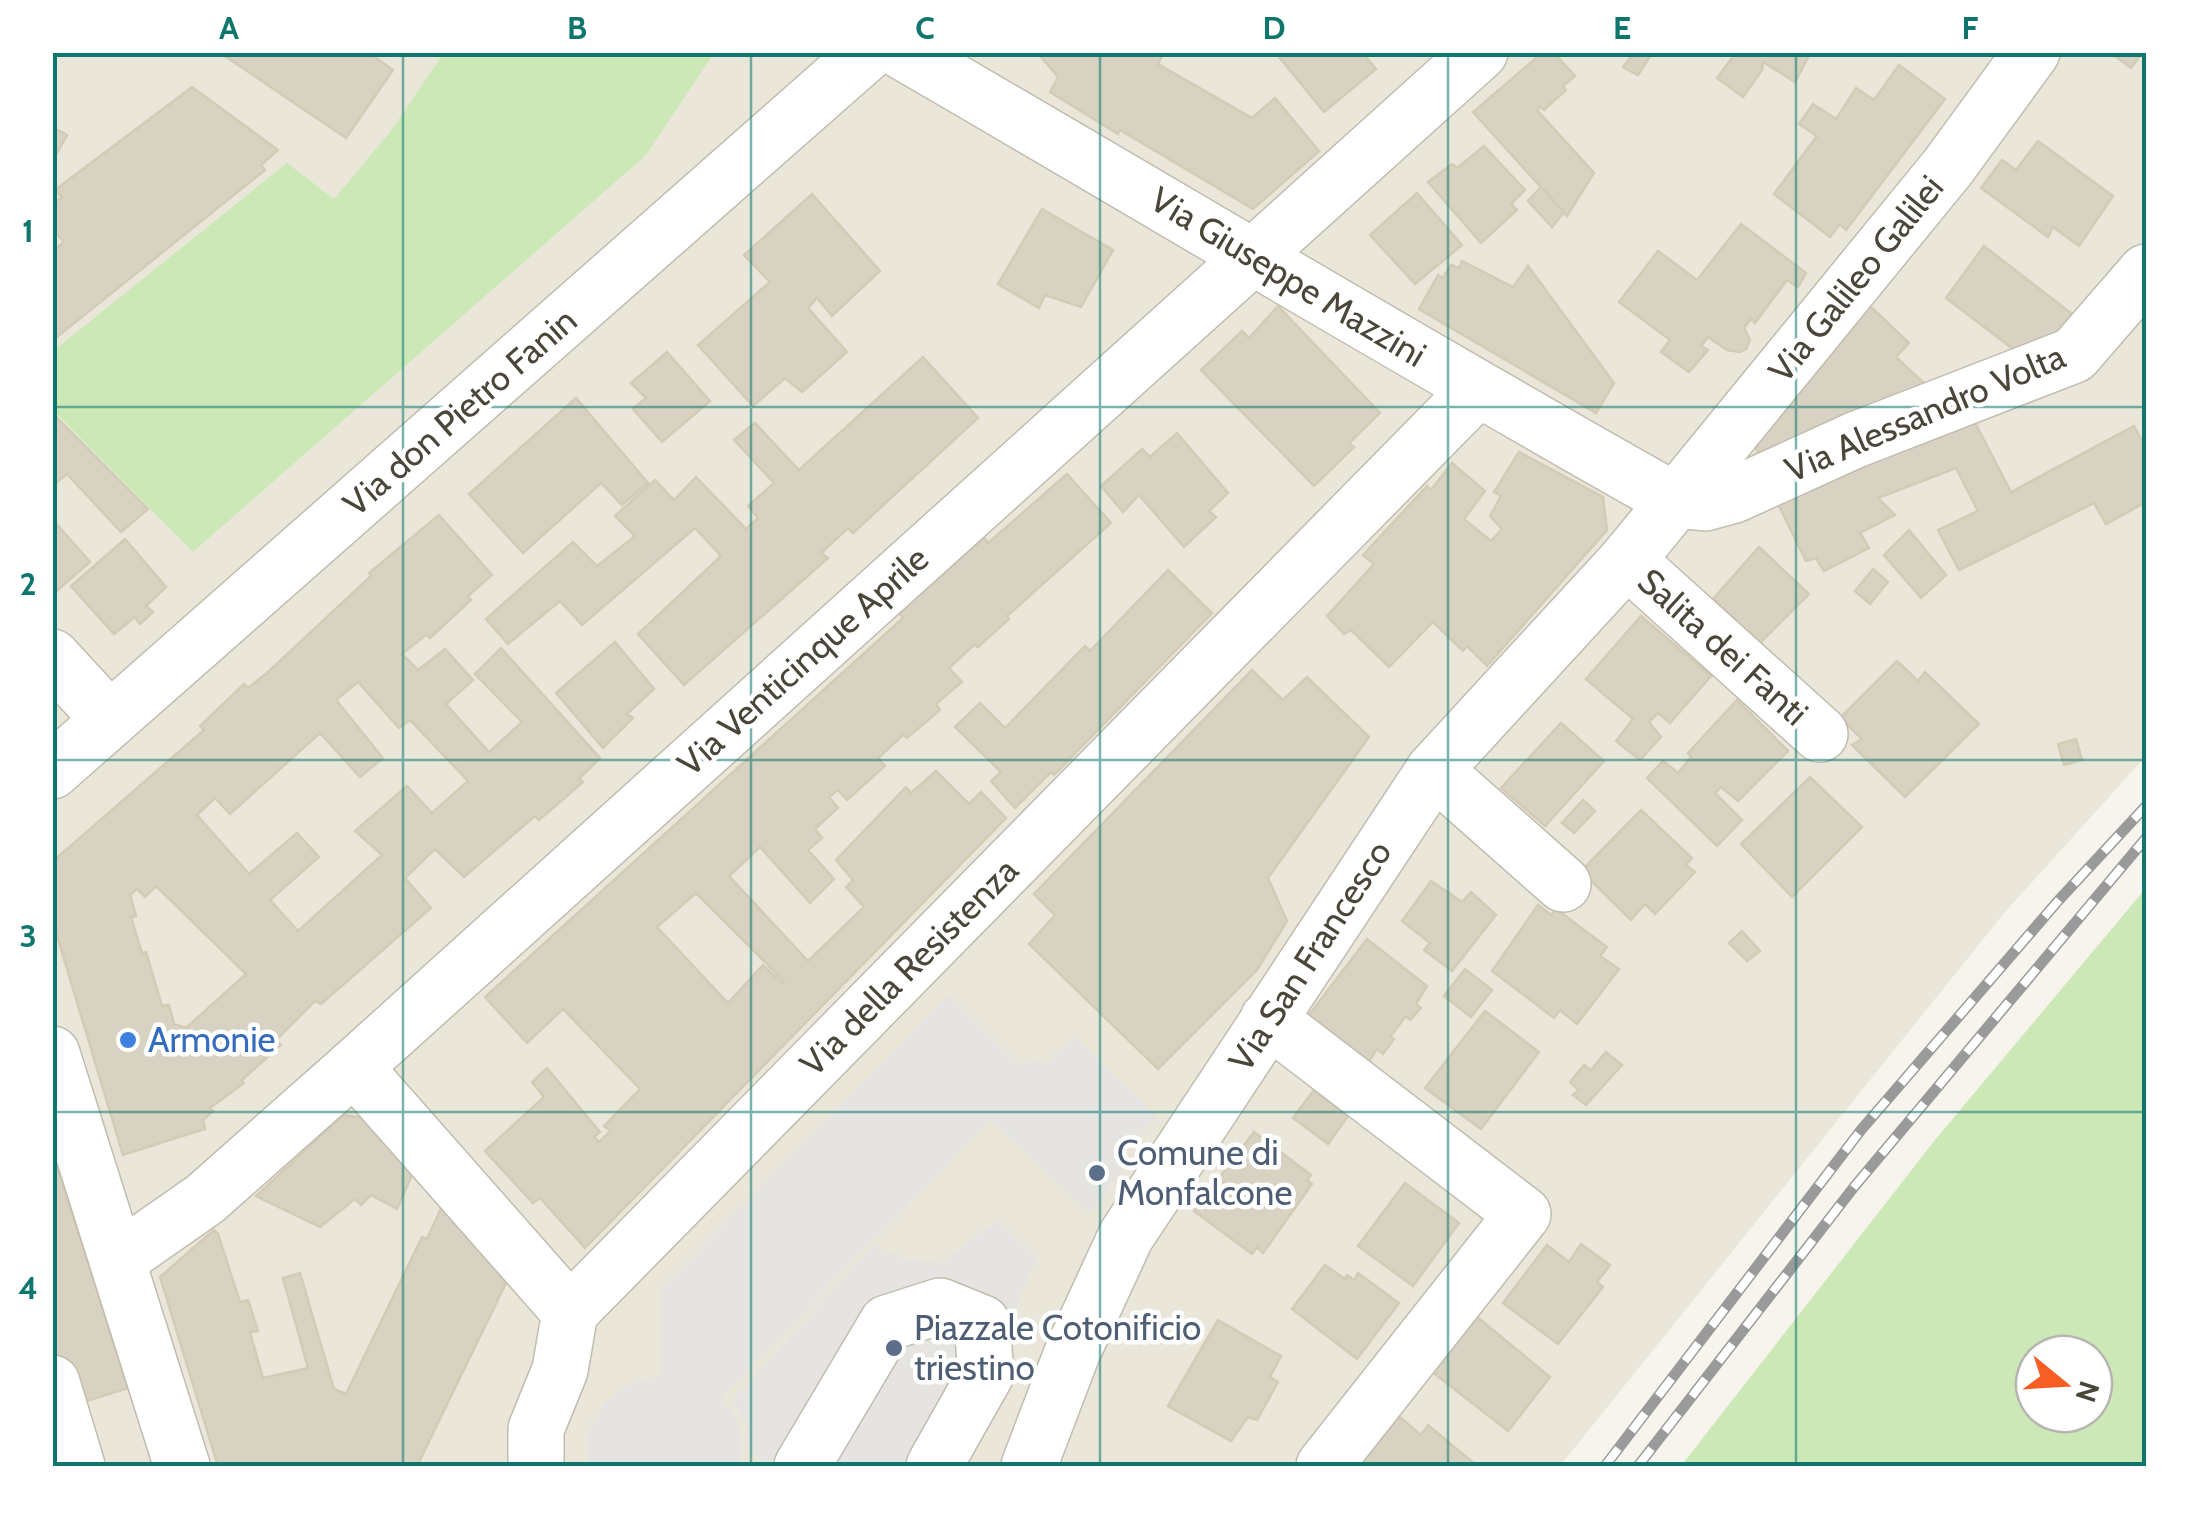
<svg xmlns="http://www.w3.org/2000/svg" width="2199" height="1519" viewBox="0 0 2199 1519" font-family="Cabin,sans-serif">
<style>
.residential{fill:#eae7da}
.green{fill:#cbe8b6;fill-rule:evenodd}
.parking{fill:#e5e4e0}
.building{fill:#d7d2c2;stroke:#d2cbb5;stroke-width:2.5;fill-rule:evenodd}
.lines{fill:none;stroke-linecap:round;stroke-linejoin:round}
.minor-casing{stroke:#c1bdae;stroke-width:58}
.minor{stroke:#fff;stroke-width:55}
.rail-casing{stroke:#9a9a9a;stroke-width:11}
.rail{stroke:#fff;stroke-width:8;stroke-dasharray:22;stroke-linecap:butt}
.grid{fill:none;stroke:#0f766e;stroke-width:2.5;stroke-opacity:0.55}
.shop-dot{fill:#3f7fe0;stroke:#fff;stroke-width:4}
.service-dot{fill:#5c6f8a;stroke:#fff;stroke-width:4}
.labels{text-anchor:middle;stroke-width:9;stroke-linejoin:round;paint-order:stroke}
.street-label{font-size:35px;fill:#4a4639;stroke:#fff}
.shop-label{font-size:35px;fill:#366cbe;stroke:#fff;text-anchor:start}
.service-label{font-size:35px;fill:#4e5e75;stroke:#fff;text-anchor:start}
.neatline{fill:none;stroke:#0f766e;stroke-width:4}
.grid-label{font-size:32px;text-anchor:middle;font-weight:bold;fill:#0f766e}
</style>
<rect width="100%" height="100%" fill="#f6f4ec"/>
<polygon class="residential" points="52,53 2146,53 2146,756 2005,912 1560,1466 53,1466"/>
<g class="green">
<polygon points="444,53 714,53 646,155 193,552 53,410 53,351 287,163 334,199 390,132"/>
<path d="M2146,888V1466H1681L1935,1140ZM2034,1354H2094V1414H2034Z"/>
</g>
<g class="parking">
<polygon points="949,995 1020,1065 1032,1060 1046,1065 1075,1037 1157,1117 1125,1151 1128,1162 1090,1214 991,1119 721,1397 735,1417 741,1435 741,1466 588,1466 587,1441 591,1425 605,1403 628,1385 662,1375 661,1289"/>
<polygon points="997,1220 1038,1258 1013,1312 1007,1339 958,1466 772,1466 751,1454 745,1421 732,1401 874,1245 906,1260 943,1262"/>
</g>
<g class="building">
<polygon points="219,52 368,52 393,70 346,138"/>
<polygon points="1037,52 1164,52 1158,64 1252,118 1275,98 1319,151 1253,209 1120,130 1118,134 1050,92 1058,77"/>
<polygon points="1275,52 1362,52 1376,69 1324,112"/>
<polygon points="1543,52 1553,52 1575,76 1563,86 1566,90 1544,110 1540,107 1537,110 1594,173 1567,216 1473,112"/>
<polygon points="1635,52 1653,52 1638,75 1623,67"/>
<polygon points="1730,52 1811,52 1795,82 1763,62 1762,70 1743,97 1717,78 1732,58"/>
<polygon points="2110,52 2143,52 2131,68"/>
<polygon points="1899,65 1945,99 1846,230 1840,224 1830,237 1774,194 1817,136 1799,124 1813,104 1836,119 1856,88 1874,100"/>
<polygon points="192,87 278,150 261,165 265,170 52,341 52,251 64,242 52,228 52,205 62,197 55,190"/>
<polygon points="52,127 67,135 52,162"/>
<polygon points="2038,141 2113,196 2079,246 2053,227 2048,237 1981,188 2002,160 2016,170"/>
<polygon points="1484,146 1525,190 1511,204 1517,210 1481,243 1428,182 1452,164 1457,168"/>
<polygon points="1541,187 1564,212 1552,227 1528,201"/>
<polygon points="1417,193 1462,245 1415,284 1370,235"/>
<polygon points="812,194 880,271 832,316 817,298 808,308 847,352 802,392 785,378 753,406 698,345 770,282 744,255"/>
<polygon points="1042,209 1113,250 1081,307 1045,295 1039,308 998,284"/>
<polygon points="1741,224 1806,273 1798,287 1787,280 1755,323 1751,319 1744,328 1750,340 1746,349 1740,352 1727,350 1708,337 1701,346 1708,350 1689,372 1661,352 1670,340 1619,302 1658,251 1697,280"/>
<polygon points="1984,246 2076,317 2063,335 2017,352 1946,298"/>
<polygon points="1462,261 1513,287 1528,266 1614,383 1596,413 1419,309 1438,275 1443,278 1451,265 1459,268"/>
<polygon points="1869,305 1909,343 1896,357 1926,385 1761,458 1751,440"/>
<polygon points="1278,306 1380,413 1349,443 1354,447 1314,486 1201,370 1242,331 1249,338"/>
<polygon points="667,352 710,401 662,442 633,409 646,398 631,383"/>
<polygon points="923,357 978,418 853,533 848,528 821,553 828,558 684,685 638,634 721,556 695,528 582,625 560,601 508,644 486,619 573,542 597,566 635,536 615,516 655,480 674,500 696,477 746,529 758,518 748,506 774,483 734,440 755,423 799,470"/>
<polygon points="576,398 648,483 622,505 601,483 523,553 469,494"/>
<polygon points="52,413 148,509 121,532 67,474 52,486"/>
<polygon points="1970,413 2011,492 2134,426 2146,448 2146,502 2106,524 2094,503 1959,570 1938,530 1978,511 1956,468 1878,498 1895,515 1860,533 1869,548 1824,571 1816,558 1806,561 1774,496"/>
<polygon points="1177,433 1228,493 1209,511 1216,517 1184,547 1139,495 1123,512 1101,486 1142,449 1150,457"/>
<polygon points="1519,452 1603,497 1607,530 1487,666 1467,646 1463,651 1433,622 1389,667 1351,630 1344,634 1327,616 1374,564 1363,555 1427,486 1431,490 1452,463 1485,491 1464,519 1491,541 1502,529 1490,516 1501,496 1494,492"/>
<path d="M1067,474L1111,523L1007,616L1009,619L978,647L974,645L949,668L962,682L936,704L940,710L907,738L903,735L878,758L885,766L847,800L838,790L829,797L838,808L815,829L822,838L808,850L834,879L810,903L760,847L729,876L808,961L864,907L846,887L853,880L836,860L906,787L911,793L936,771L969,804L981,792L1006,818L585,1248L540,1198L533,1203L485,1151L544,1097L532,1082L547,1068L600,1132L594,1137L599,1142L611,1131L604,1126L640,1089L563,1009L527,1043L485,997L903,618L899,613L984,537L988,543ZM696,893L784,981L783,984L763,965L728,1003L657,927Z"/>
<path d="M439,515L492,575L468,596L471,600L430,638L426,635L402,654L418,670L445,649L473,680L446,704L489,752L522,722L475,674L501,648L600,758L579,779L583,782L539,820L535,816L464,877L435,849L405,878L431,908L321,1004L315,1001L275,1041L281,1045L242,1080L244,1083L210,1108L213,1111L203,1120L205,1129L123,1155L52,919V862L204,730L200,726L244,684L248,688L267,673L371,576L369,573ZM358,682L399,728L410,720L468,781L432,813L407,786L355,831L382,855L298,931L270,900L319,857L297,833L249,874L197,815L215,798L230,814L320,733L360,777L383,758L336,700ZM156,886L246,974L186,1028L174,1024L169,1005L162,1006L146,952L142,953L131,917L136,916L130,895L137,889L145,897Z"/>
<polygon points="53,520 90,562 52,595 52,521"/>
<polygon points="1909,530 1946,575 1921,598 1884,555"/>
<polygon points="125,539 166,587 146,606 153,612 140,624 135,617 114,634 71,586"/>
<polygon points="1759,547 1809,594 1760,643 1713,599"/>
<polygon points="1873,569 1888,582 1870,604 1855,591"/>
<polygon points="1168,570 1212,613 1054,775 1051,772 1015,808 991,781 1001,772 955,727 980,703 1005,728 1085,646 1090,651"/>
<polygon points="1641,616 1711,676 1670,723 1658,713 1649,722 1661,737 1640,760 1616,741 1633,719 1586,679"/>
<polygon points="615,642 654,689 627,714 633,718 603,748 556,693"/>
<polygon points="1897,661 1918,681 1925,672 1979,724 1905,797 1852,745 1862,739 1840,718"/>
<polygon points="1252,670 1283,700 1307,677 1369,737 1268,878 1287,921 1257,970 1158,1069 1029,944 1055,915 1034,894"/>
<polygon points="1737,700 1788,751 1738,801 1721,787 1715,793 1742,820 1717,846 1647,778 1663,761 1678,773 1691,757 1688,753"/>
<polygon points="1561,723 1604,761 1545,826 1501,788"/>
<polygon points="2076,739 2082,760 2064,765 2058,744"/>
<polygon points="1810,777 1862,827 1792,897 1741,844"/>
<polygon points="1583,800 1595,811 1574,833 1562,823"/>
<polygon points="1641,810 1692,858 1686,865 1695,872 1655,914 1645,904 1631,920 1581,871"/>
<polygon points="1431,881 1462,902 1471,892 1496,915 1452,971 1424,950 1430,943 1402,921"/>
<polygon points="1538,905 1551,915 1556,909 1607,947 1600,956 1619,969 1577,1024 1560,1010 1554,1018 1492,971"/>
<polygon points="1742,931 1760,951 1747,961 1729,943"/>
<polygon points="1367,939 1427,986 1416,1004 1421,1008 1410,1020 1406,1016 1390,1037 1394,1039 1383,1054 1377,1049 1366,1066 1306,1019"/>
<polygon points="1465,969 1492,990 1471,1017 1444,996"/>
<polygon points="1485,1011 1539,1052 1481,1129 1425,1088"/>
<polygon points="1606,1052 1622,1065 1586,1105 1573,1095 1579,1090 1570,1082 1584,1065 1591,1070"/>
<polygon points="1314,1090 1348,1116 1328,1144 1293,1118"/>
<polygon points="343,1115 365,1118 412,1175 397,1209 371,1195 361,1205 355,1199 320,1227 256,1196"/>
<polygon points="1254,1132 1311,1175 1307,1180 1312,1184 1263,1253 1257,1247 1252,1254 1194,1211"/>
<polygon points="53,1153 128,1388 68,1407 52,1354"/>
<polygon points="1405,1183 1459,1223 1413,1286 1358,1246"/>
<polygon points="443,1204 508,1279 417,1466 218,1466 160,1277 214,1230 218,1234 240,1302 248,1300 258,1331 250,1332 263,1378 308,1368 283,1278 300,1273 334,1389 346,1394 422,1237 427,1239"/>
<polygon points="1581,1244 1610,1265 1597,1282 1603,1287 1558,1344 1503,1303 1547,1245 1569,1262"/>
<polygon points="1325,1265 1345,1279 1347,1275 1354,1280 1358,1273 1399,1303 1357,1359 1292,1309"/>
<polygon points="1476,1316 1550,1377 1508,1431 1431,1371"/>
<polygon points="1218,1320 1281,1356 1270,1377 1278,1382 1257,1420 1248,1417 1231,1441 1168,1406"/>
<polygon points="1396,1414 1421,1435 1428,1425 1476,1465 1363,1466 1358,1462"/>
</g>
<g class="lines">
<defs>
<g id="minor">
<path d="M903,52C1160,201 1415,355 1674,500L1705,503L1734,495L1855,440L2074,355L2146,272"/>
<polyline points="1627,560 1820,734"/>
<polyline points="52,657 110,720"/>
<polyline points="1434,770 1563,884"/>
<polyline points="52,771 868,52"/>
<polyline points="1268,1019 1523,1214 1324,1466"/>
<polyline points="52,1054 182,1466"/>
<polyline points="354,1067 570,1312"/>
<polyline points="119,1259 205,1199 354,1067 1480,52"/>
<polyline points="570,1312 1477,390"/>
<polyline points="52,1383 77,1466"/>
<polyline points="536,1466 536,1429 560,1370 570,1312"/>
<polyline points="802,1466 887,1323 940,1306 982,1323 986,1374 934,1466"/>
<polyline points="1029,1466 1072,1353 1126,1236 1434,770 1627,560 1948,167 2032,52"/>
</g>
</defs>
<use href="#minor" class="minor-casing"/>
<use href="#minor" class="minor"/>
<defs>
<g id="rail">
<polyline points="1605,1466 1861,1130 2058,901 2146,806"/>
<polyline points="1638,1466 1854,1187 2146,838"/>
</g>
</defs>
<use href="#rail" class="rail-casing"/>
<use href="#rail" class="rail"/>
</g>
<path class="grid" d="M403,52V1466M751,52V1466M1100,52V1466M1448,52V1466M1796,52V1466M52,407H2146M52,760H2146M52,1112H2146"/>
<circle class="shop-dot" cx="128" cy="1040" r="10"/>
<g class="service-dot">
<circle cx="1097" cy="1173" r="10"/>
<circle cx="894" cy="1348" r="10"/>
</g>
<g class="labels">
<g class="street-label">
<text transform="translate(1288 277) rotate(31)" y="12">Via Giuseppe Mazzini</text>
<text transform="translate(1856 279) rotate(-51)" y="12">Via Galileo Galilei</text>
<text transform="translate(460 412) rotate(-41)" y="12">Via don Pietro Fanin</text>
<text transform="translate(1925 413) rotate(-23)" y="12">Via Alessandro Volta</text>
<text transform="translate(1723 647) rotate(42)" y="12">Salita dei Fanti</text>
<text transform="translate(803 661) rotate(-42)" y="12">Via Venticinque Aprile</text>
<text transform="translate(1310 956) rotate(-57)" y="12">Via San Francesco</text>
<text transform="translate(909 967) rotate(-45)" y="12">Via della Resistenza</text>
</g>
<g class="shop-label">
<text x="148" y="1052">Armonie</text>
</g>
<g class="service-label">
<text x="1117" y="1165">Comune di<tspan x="1117" dy="40">Monfalcone</tspan></text>
<text x="914" y="1340">Piazzale Cotonificio<tspan x="914" dy="40">triestino</tspan></text>
</g>
</g>
<rect width="2199" height="1519" fill="none" stroke="#ffffff" stroke-width="110"/>
<g transform="translate(2064 1384) rotate(108)"><circle r="48" fill="#ffffff" stroke="#b7b5b0" stroke-width="2.5"/>
<path d="M0-8L18 38L0 25L-18 38Z" fill="#f65e23"/>
<text y="-15" font-size="28" font-weight="bold" text-anchor="middle" fill="#4a4639">N</text>
</g>
<rect x="55" y="55" width="2089" height="1409" class="neatline"/>
<g class="grid-label">
<text x="229" y="39">A</text>
<text x="577" y="39">B</text>
<text x="925" y="39">C</text>
<text x="1274" y="39">D</text>
<text x="1622" y="39">E</text>
<text x="1970" y="39">F</text>
<text x="28" y="242">1</text>
<text x="28" y="595">2</text>
<text x="28" y="947">3</text>
<text x="28" y="1299">4</text>
</g>
</svg>
